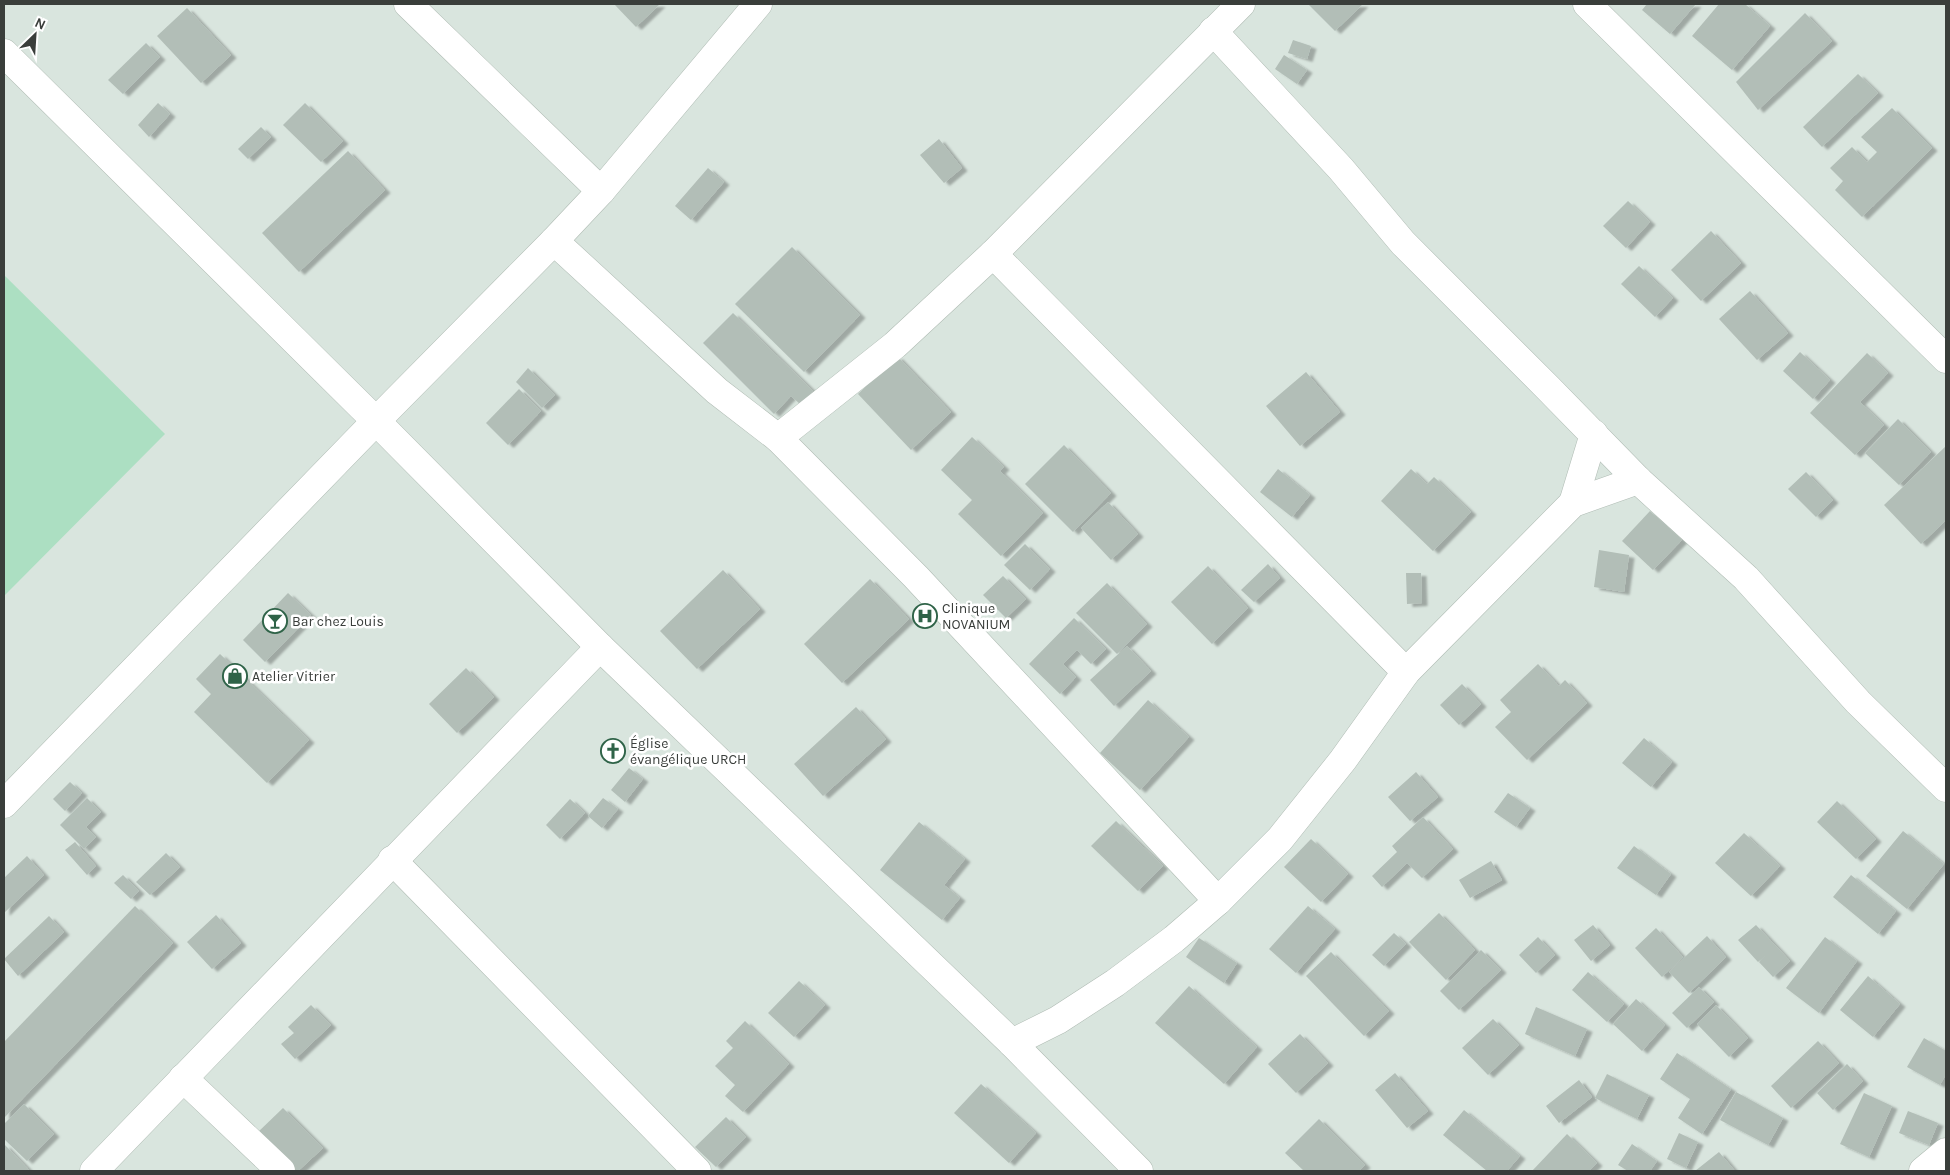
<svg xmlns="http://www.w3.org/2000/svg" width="1950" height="1175" viewBox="0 0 1950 1175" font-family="Karla,sans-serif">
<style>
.green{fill:#acdfc2}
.building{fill:#b2beb7;filter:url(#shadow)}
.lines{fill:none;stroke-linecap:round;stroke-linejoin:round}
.street-casing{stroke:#b0bcb4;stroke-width:29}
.street{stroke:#fff;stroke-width:28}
.labels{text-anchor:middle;stroke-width:5;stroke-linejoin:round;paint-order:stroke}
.poi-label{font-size:14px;fill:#3a3e3b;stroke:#fff;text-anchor:start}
</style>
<defs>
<filter id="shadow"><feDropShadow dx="5.5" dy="3" stdDeviation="1" flood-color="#0004"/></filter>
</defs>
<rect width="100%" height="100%" fill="#d9e5de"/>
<polygon class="green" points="4,275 165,434 4,596"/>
<g class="building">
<polygon points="614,4 660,4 636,27"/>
<polygon points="1308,4 1363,4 1335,31"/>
<polygon points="1647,4 1696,4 1670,34 1642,10"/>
<polygon points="1719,4 1745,4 1770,26 1732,70 1692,36"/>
<polygon points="187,8 231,55 201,83 157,36"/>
<polygon points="1805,13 1832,41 1758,110 1736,82"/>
<polygon points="1293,40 1311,46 1307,59 1288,53"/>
<polygon points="146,43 160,57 123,94 108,80"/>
<polygon points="1284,55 1307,70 1297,84 1275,69"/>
<polygon points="1858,74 1878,93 1822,147 1803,127"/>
<polygon points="158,103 170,114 149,137 138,125"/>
<polygon points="305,103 343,141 321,162 283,125"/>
<polygon points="1892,108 1932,148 1862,217 1835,190 1843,181 1830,168 1852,147 1867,162 1877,152 1861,137"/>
<polygon points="261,127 271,137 248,159 238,149"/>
<polygon points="939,139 962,168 944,183 920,155"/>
<polygon points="348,151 385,190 299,272 262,233"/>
<polygon points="708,168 724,182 691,220 675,206"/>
<polygon points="1628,201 1650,222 1626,248 1603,226"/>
<polygon points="1711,231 1741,263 1701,301 1671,270"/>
<polygon points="792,247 860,315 804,372 735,304"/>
<polygon points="1639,266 1673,298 1655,317 1621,284"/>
<polygon points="1750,291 1788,333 1757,360 1719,319"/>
<polygon points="733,313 813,391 800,404 791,396 774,414 703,343"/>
<polygon points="1800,352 1830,380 1813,399 1783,371"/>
<polygon points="1867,353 1888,373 1860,402 1884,425 1855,455 1810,413"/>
<polygon points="897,356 951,412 911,450 858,394"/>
<polygon points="528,368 555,395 542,408 516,382"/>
<polygon points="1306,372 1340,412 1300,446 1266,406"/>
<polygon points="519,389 541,411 508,445 486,423"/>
<polygon points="1898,419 1931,452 1899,485 1865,453"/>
<polygon points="972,437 1004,467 1000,471 1043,513 1001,556 958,514 972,500 941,470"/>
<polygon points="1064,445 1111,493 1073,532 1025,484"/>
<polygon points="1946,446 1946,520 1921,544 1884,505"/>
<polygon points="1278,469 1310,495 1292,517 1260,492"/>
<polygon points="1411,469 1427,484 1434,477 1471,512 1433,551 1381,501"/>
<polygon points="1806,472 1833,500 1816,517 1788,489"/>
<polygon points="1108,502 1138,534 1111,560 1081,528"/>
<polygon points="1650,511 1682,540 1653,570 1622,541"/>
<polygon points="1025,544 1050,569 1030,590 1004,565"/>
<polygon points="1599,550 1629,555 1624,592 1594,587"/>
<polygon points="1268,564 1280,578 1254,602 1241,590"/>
<polygon points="1208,566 1248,608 1212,644 1171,602"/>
<polygon points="723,570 760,609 697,669 660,631"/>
<polygon points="1406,573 1421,573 1422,603 1407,604"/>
<polygon points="1003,576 1026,599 1006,618 983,595"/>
<polygon points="870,579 909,619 842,683 804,644"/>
<polygon points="1107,583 1147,624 1117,654 1076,613"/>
<polygon points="288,593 311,615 265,662 243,640"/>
<polygon points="1074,618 1106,649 1091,664 1077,650 1063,664 1076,677 1060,694 1029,664"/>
<polygon points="1127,646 1151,671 1114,706 1090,680"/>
<polygon points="220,654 309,740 267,783 194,712 211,694 196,679"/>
<polygon points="1538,664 1559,686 1565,680 1587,703 1527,760 1495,727 1511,712 1500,700"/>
<polygon points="466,668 494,697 457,733 429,704"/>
<polygon points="1462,684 1481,704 1459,725 1440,705"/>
<polygon points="1148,700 1189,737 1140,790 1100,753"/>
<polygon points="856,707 886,739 823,796 794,764"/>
<polygon points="1644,738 1672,762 1651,787 1622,763"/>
<polygon points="629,768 643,779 625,802 611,790"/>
<polygon points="1416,772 1438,797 1410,821 1388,797"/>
<polygon points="70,782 82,793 65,811 53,799"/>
<polygon points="1508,793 1530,808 1516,827 1494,812"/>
<polygon points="87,798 101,812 86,827 96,837 84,849 60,825"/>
<polygon points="603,798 618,809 602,828 588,816"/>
<polygon points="570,799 585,813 560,839 546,825"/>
<polygon points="1837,801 1876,839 1856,859 1817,822"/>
<polygon points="1423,817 1453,849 1422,878 1407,863 1382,887 1372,876 1397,852 1392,846"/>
<polygon points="1116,821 1163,866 1138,891 1091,846"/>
<polygon points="919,822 965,859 944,885 960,898 942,920 880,870"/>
<polygon points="1903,831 1944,864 1907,909 1866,876"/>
<polygon points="1744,833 1780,866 1751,896 1715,863"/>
<polygon points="1311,839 1348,874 1321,902 1284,867"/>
<polygon points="75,842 96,866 87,875 65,850"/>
<polygon points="1634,846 1671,874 1656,895 1617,868"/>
<polygon points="166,853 180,867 150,895 136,882"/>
<polygon points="27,856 44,875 4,913 4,878"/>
<polygon points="1491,861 1502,880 1470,898 1459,880"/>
<polygon points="123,875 139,891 131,899 114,883"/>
<polygon points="1851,875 1896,911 1878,934 1833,897"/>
<polygon points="135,906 173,943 4,1118 4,1042"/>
<polygon points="1308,906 1335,929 1296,973 1269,949"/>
<polygon points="1439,913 1475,950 1446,980 1409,942"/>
<polygon points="216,915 241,943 212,969 187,942"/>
<polygon points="49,916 64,932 18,976 4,959"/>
<polygon points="1593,925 1610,945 1591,961 1574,940"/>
<polygon points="1756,925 1790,961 1773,977 1759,962 1766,955 1758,962 1738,940"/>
<polygon points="1656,928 1683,957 1662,977 1635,948"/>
<polygon points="1394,933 1406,944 1384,966 1372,955"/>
<polygon points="1707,936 1726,957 1689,993 1669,972"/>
<polygon points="1538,937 1555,955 1536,973 1519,955"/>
<polygon points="1825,937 1857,961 1819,1013 1786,988"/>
<polygon points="1199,938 1237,963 1224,983 1186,957"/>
<polygon points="1481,950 1501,970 1459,1010 1440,991"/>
<polygon points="1331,952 1389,1011 1364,1036 1306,976"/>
<polygon points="1588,972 1624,1004 1607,1022 1572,990"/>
<polygon points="1868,976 1900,1004 1873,1037 1840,1010"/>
<polygon points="799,981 825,1005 794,1037 768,1013"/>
<polygon points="1189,986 1257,1047 1224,1084 1155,1023"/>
<polygon points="1699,987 1714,1002 1687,1028 1672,1013"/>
<polygon points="1636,999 1665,1025 1642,1051 1613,1024"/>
<polygon points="311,1005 331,1025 295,1059 281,1044 294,1033 288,1027"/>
<polygon points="1716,1005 1748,1038 1729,1057 1697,1024"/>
<polygon points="1536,1007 1587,1029 1575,1056 1525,1034"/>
<polygon points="1493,1019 1519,1045 1488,1075 1462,1048"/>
<polygon points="745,1021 789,1064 743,1112 725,1096 735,1085 715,1066 733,1048 726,1041"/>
<polygon points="1300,1034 1328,1063 1296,1093 1268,1064"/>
<polygon points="1924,1038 1946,1051 1946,1074 1940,1085 1907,1067"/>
<polygon points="1818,1041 1839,1063 1791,1108 1771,1086"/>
<polygon points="1677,1053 1731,1089 1702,1134 1678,1118 1690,1099 1660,1079"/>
<polygon points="1847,1064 1863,1081 1833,1110 1817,1093"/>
<polygon points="1395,1073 1428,1111 1407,1128 1375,1090"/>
<polygon points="1607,1074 1649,1095 1637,1119 1595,1098"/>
<polygon points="1579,1080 1592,1097 1559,1123 1546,1106"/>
<polygon points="981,1084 1036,1133 1009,1163 954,1113"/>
<polygon points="1736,1092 1783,1118 1768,1145 1720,1120"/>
<polygon points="1864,1093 1892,1106 1869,1157 1840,1144"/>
<polygon points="24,1104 54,1134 27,1161 4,1139 4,1124"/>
<polygon points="283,1108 323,1148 298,1171 293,1171 256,1134"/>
<polygon points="1464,1110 1520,1156 1507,1171 1487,1171 1443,1135"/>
<polygon points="1908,1111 1938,1123 1929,1145 1899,1133"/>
<polygon points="726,1117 746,1137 716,1167 695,1147"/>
<polygon points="1319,1119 1365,1165 1359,1171 1304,1171 1285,1153"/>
<polygon points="1679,1133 1698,1142 1686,1168 1667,1159"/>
<polygon points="1567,1134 1597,1163 1589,1171 1532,1171"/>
<polygon points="4,1144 30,1171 4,1171"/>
<polygon points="1632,1144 1657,1161 1650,1171 1628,1171 1618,1165"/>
<polygon points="1719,1152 1735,1171 1695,1171"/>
</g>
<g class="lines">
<defs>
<g id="street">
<polyline points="408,4 601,191"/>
<polyline points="1587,4 1946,359"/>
<polyline points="1213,31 1341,169 1403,243 1548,388 1638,480 1746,578 1858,702 1946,788"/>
<polyline points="4,53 376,421 600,647 1012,1043 1139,1171"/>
<polyline points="554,241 717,391 778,438 916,577 1218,901"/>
<polyline points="993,254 1406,672"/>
<polyline points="778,438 895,345 993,254 1241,4"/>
<polyline points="1573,503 1594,434"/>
<polyline points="4,804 376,421 554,241 601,191 758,4"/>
<polyline points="392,860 697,1171"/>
<polyline points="1012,1043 1058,1020 1115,983 1174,939 1218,901 1280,839 1343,760 1406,672 1573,503 1638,480"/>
<polyline points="183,1078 281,1171"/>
<polyline points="94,1171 600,647"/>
<polyline points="1923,1171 1946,1152"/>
</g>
</defs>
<use href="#street" class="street-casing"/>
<use href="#street" class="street"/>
</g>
<defs>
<symbol id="hospital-ring" viewBox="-11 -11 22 22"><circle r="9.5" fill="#fff" stroke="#2f6348" stroke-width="1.5"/><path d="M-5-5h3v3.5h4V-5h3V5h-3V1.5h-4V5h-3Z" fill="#2f6348"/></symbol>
<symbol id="bar-ring" viewBox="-11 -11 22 22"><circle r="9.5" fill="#fff" stroke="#2f6348" stroke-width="1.5"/><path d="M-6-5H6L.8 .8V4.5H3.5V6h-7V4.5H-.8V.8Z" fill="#2f6348"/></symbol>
<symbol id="shop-ring" viewBox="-11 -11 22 22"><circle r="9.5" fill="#fff" stroke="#2f6348" stroke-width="1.5"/><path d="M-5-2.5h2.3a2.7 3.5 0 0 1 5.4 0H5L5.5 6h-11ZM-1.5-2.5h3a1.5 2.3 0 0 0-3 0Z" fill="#2f6348"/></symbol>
<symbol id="church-ring" viewBox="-11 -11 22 22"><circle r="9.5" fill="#fff" stroke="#2f6348" stroke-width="1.5"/><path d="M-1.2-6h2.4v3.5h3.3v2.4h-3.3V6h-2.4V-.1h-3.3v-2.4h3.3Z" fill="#2f6348"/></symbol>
</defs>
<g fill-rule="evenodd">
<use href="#hospital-ring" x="911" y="602" width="28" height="28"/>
<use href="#bar-ring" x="261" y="607" width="28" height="28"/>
<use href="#shop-ring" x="221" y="662" width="28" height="28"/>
<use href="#church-ring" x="599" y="737" width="28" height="28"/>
</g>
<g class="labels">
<g class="poi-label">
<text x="942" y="613">Clinique<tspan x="942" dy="16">NOVANIUM</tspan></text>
<text x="292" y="626">Bar chez Louis</text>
<text x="252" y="681">Atelier Vitrier</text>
<text x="630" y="748">Église<tspan x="630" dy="16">évangélique URCH</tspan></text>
</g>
</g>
<rect width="1950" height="1175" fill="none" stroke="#3a3e3b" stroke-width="10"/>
<g transform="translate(35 35) rotate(25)" stroke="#ffffff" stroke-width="4" paint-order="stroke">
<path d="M0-4L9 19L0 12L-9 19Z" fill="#3a3e3b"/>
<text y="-8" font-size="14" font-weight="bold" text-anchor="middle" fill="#3a3e3b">N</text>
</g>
</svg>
